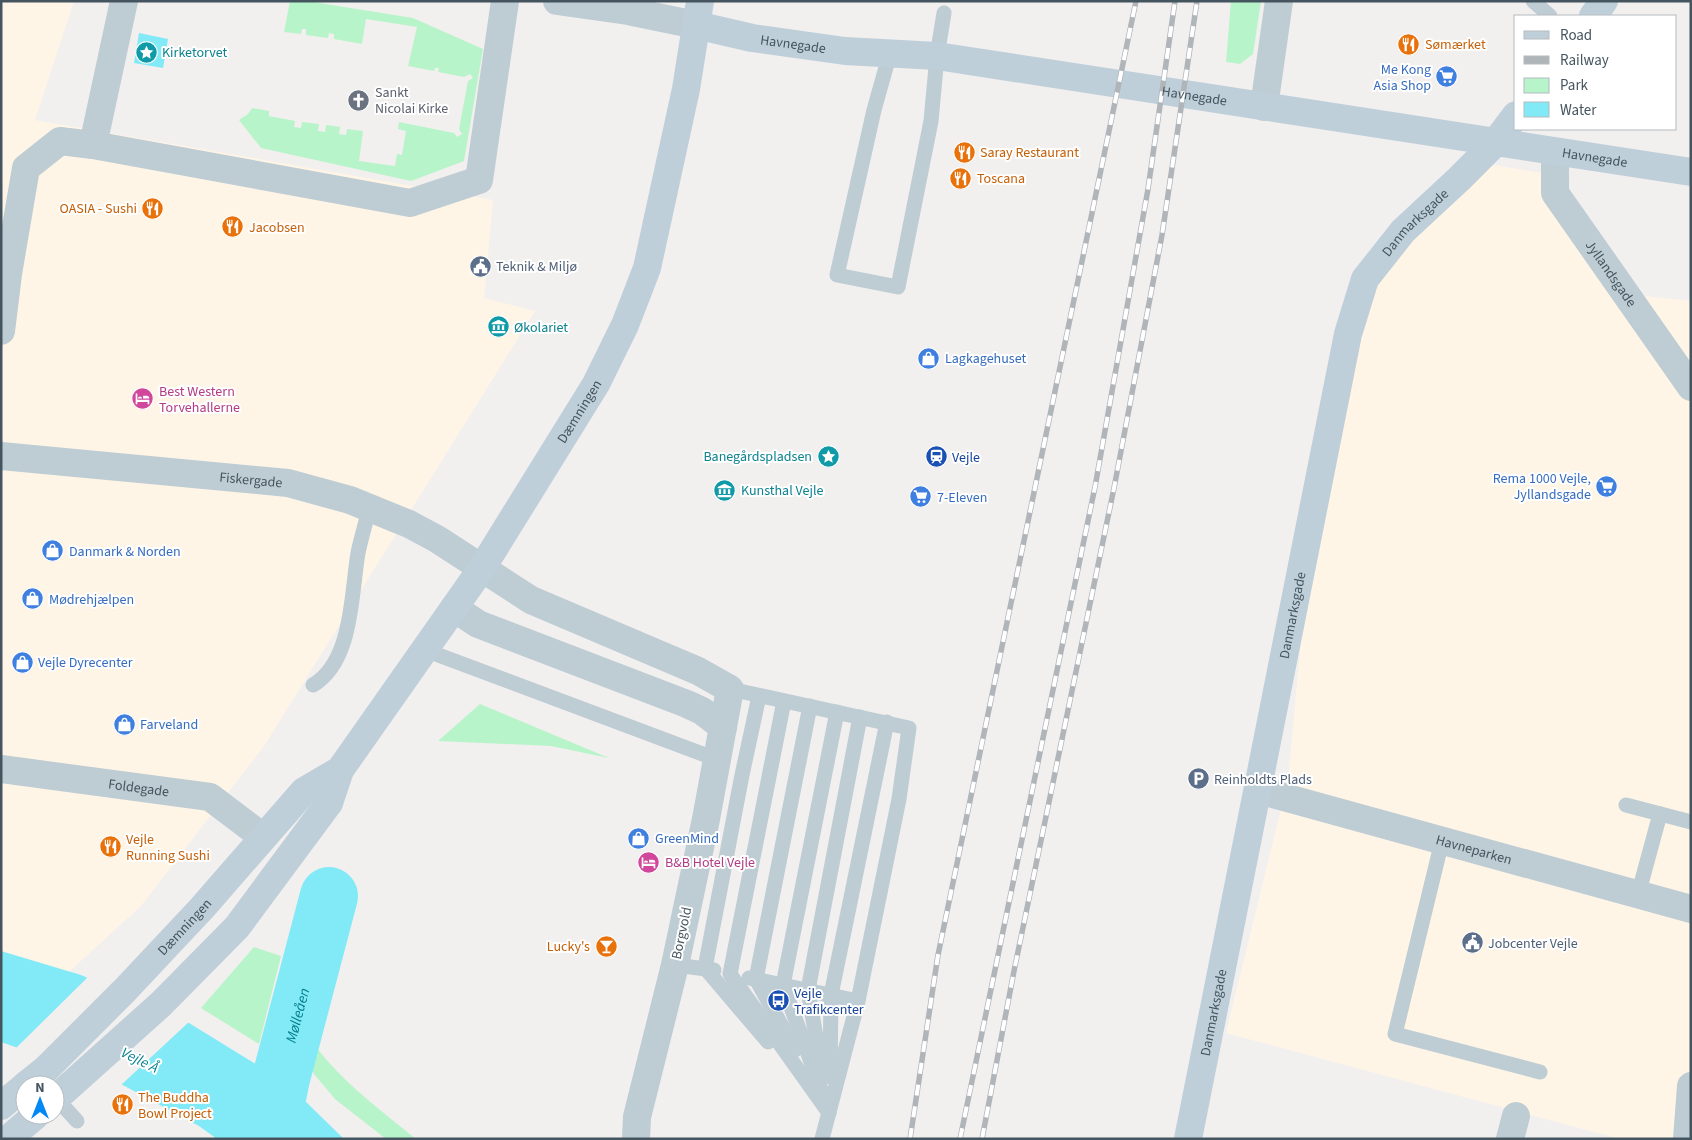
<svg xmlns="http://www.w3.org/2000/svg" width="1692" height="1140" viewBox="0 0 1692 1140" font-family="'Source Sans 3',sans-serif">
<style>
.commercial{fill:#fef5e7}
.green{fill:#b8f4c9}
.water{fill:#81eaf6}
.pier{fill:#f2efef}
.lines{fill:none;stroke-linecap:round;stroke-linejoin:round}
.river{stroke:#81eaf6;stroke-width:58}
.lane{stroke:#beccd3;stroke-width:15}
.street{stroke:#beccd3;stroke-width:28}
.secondary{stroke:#bfcfda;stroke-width:28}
.rail-casing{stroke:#b0b5ba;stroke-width:5.5}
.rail{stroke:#fff;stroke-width:4;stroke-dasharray:11;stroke-linecap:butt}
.labels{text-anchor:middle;stroke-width:4;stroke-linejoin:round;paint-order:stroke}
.street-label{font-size:14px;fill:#45555f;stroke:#fff}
.food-label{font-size:14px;fill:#c56008;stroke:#fff;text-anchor:start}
.culture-label{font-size:14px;fill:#0d838f;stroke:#fff;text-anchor:start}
.shop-label{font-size:14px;fill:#366cbe;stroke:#fff;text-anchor:start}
.worship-label{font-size:14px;fill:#5b616d;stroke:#fff;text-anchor:start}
.service-label{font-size:14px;fill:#4e5e75;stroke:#fff;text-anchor:start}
.hotel-label{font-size:14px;fill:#b23c85;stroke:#fff;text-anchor:start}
.transit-label{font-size:14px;fill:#164399;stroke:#fff;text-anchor:start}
.water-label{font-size:15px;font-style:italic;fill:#047f8e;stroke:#fff}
</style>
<rect width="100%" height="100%" fill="#f2efef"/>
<g class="commercial">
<polygon points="1,1 74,1 35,120 493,200 484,298 535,311 264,746 141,906 1,1034"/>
<polygon points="1480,163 1543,173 1617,293 1691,301 1691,1139 1620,1139 1226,1033 1288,781 1321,425 1369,268"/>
</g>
<g class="green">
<polygon points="290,1 307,1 413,18 483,49 464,161 411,181 261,148 239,120 248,114 252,108 269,111 269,116 295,121 294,127 301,128 302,122 319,124 318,131 325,132 326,125 340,127 339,134 346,135 347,129 363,131 359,161 395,166 397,154 402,155 406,131 398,129 399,122 454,133 457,137 462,134 459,129 468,81 473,78 470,74 464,77 438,72 439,68 435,68 434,71 408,66 417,27 366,19 362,44 334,39 334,34 329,33 328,38 306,35 306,29 302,29 301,34 284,32"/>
<polygon points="1231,1 1261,1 1253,54 1240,64 1226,62"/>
<polygon points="480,704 609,758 551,746 438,741"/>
<polygon points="254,947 281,956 259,1044 201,1008"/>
<path d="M313,1043C341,1081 379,1109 416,1139H386L335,1099L314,1074L306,1059Z"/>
</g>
<g class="water">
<polygon points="139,33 168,39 163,68 134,63"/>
<polygon points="1,951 81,975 189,1023 293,1087 304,1100 344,1139 217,1139 199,1126 119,1083 1,1042"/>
</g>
<polygon class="pier" points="89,976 190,1021 120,1086 15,1049"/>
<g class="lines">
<path class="river" id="s1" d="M269,1136L281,1078L329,896"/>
<g class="lane">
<polyline points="1533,1 1550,16"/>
<polyline points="890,53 874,110 837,275 898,287 931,121 937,56 944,13"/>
<polyline points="425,650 716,759"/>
<path d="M313,685C353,661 351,594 358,553C361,538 366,523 369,508"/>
<polyline points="730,689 909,728 899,799 858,1001 822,1139"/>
<polyline points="784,701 730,974 829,1113"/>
<polyline points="1626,805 1691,822"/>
<polyline points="1442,841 1395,1034 1540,1072"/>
<polyline points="1638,895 1660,814"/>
<polyline points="675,965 714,970"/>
<polyline points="705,968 742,775 759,696"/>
<polyline points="705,968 768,1042"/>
<polyline points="749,978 858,1001"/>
<polyline points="795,1050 756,979 810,706"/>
<polyline points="822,1072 808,990 860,717"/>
<polyline points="830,1077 831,995 887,722"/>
<polyline points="823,1095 783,985 837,712"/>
<polyline points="55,1097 77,1121"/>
</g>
<g class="street">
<polyline points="124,1 93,145 410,203 479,180 505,1"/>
<polyline points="557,1 628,11 696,25"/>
<polyline points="1264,107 1279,1"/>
<path id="s2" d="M1555,152V193L1691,387"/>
<polyline points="1,331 8,274 26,168 60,141 93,145"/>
<path id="s3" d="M1,456L288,483L350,500L409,524L437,539L531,600L698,671L730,689L706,819L675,965L637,1117L636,1139"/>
<polyline points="454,608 478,624 687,704 702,711 723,727"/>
<path id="s4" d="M1,769L210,797L263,837"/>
<path id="s5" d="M1258,790L1691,909"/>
<polyline points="1510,1139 1516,1116"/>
<polyline points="1687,1139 1691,1086"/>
</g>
<g class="secondary">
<polyline points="1593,16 1604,1"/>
<path id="s6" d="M696,25L752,38L845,51L937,56L1691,172"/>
<path id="s7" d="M26,1085L46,1069L125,990L202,908L304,791L340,770"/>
<path id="s8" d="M55,1099L161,1004L237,927L329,803L340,770L482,568L596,384L625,325L647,268L686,89L700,1"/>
<polyline points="1,1106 25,1086"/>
<polyline points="8,1139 36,1115"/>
<path id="s9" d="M1188,1139L1348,334L1365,279L1403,231L1459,179L1495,143L1516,115"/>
</g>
<defs>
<g id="rail">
<polyline points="910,1139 938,955 1136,1"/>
<polyline points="960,1139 1095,487 1148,189 1175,1"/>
<polyline points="982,1139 1014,971 1114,488 1162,235 1197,1"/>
</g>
</defs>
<use href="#rail" class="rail-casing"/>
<use href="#rail" class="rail"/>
</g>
<defs>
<symbol id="restaurant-disc" viewBox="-11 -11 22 22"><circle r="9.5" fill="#e8710a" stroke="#fff"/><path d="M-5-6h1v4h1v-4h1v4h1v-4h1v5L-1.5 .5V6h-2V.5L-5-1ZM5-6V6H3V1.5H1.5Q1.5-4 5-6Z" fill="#fff"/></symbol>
<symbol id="sight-disc" viewBox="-11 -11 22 22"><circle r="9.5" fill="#0f9aa8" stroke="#fff"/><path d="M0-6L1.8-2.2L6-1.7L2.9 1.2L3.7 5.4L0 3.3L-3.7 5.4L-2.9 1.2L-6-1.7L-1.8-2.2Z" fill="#fff"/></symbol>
<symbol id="supermarket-disc" viewBox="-11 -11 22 22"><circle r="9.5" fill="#3f7fe0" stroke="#fff"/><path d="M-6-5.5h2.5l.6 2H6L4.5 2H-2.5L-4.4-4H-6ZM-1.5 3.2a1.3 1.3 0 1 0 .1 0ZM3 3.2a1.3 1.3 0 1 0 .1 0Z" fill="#fff"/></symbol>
<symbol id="church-disc" viewBox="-11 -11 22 22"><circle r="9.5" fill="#6b7280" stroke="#fff"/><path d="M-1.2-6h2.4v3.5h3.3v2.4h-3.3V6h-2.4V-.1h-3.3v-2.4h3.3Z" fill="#fff"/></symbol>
<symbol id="civic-disc" viewBox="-11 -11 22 22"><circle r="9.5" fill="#5c6f8a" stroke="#fff"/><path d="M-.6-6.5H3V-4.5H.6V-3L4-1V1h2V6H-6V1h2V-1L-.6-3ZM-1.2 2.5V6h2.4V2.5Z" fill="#fff"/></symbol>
<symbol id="museum-disc" viewBox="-11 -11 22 22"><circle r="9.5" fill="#0f9aa8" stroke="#fff"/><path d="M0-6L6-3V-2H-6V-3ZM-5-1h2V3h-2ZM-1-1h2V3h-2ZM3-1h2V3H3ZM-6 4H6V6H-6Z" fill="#fff"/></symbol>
<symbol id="shop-disc" viewBox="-11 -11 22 22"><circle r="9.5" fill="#3f7fe0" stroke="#fff"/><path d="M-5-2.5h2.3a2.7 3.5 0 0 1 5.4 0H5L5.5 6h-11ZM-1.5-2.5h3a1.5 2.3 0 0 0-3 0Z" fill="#fff"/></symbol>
<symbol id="hotel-disc" viewBox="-11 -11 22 22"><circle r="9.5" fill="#d1479c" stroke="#fff"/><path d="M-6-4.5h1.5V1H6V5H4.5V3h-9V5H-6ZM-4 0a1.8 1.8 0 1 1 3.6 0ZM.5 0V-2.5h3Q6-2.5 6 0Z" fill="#fff"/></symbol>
<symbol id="station-disc" viewBox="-11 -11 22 22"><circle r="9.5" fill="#1a4fb4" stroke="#fff"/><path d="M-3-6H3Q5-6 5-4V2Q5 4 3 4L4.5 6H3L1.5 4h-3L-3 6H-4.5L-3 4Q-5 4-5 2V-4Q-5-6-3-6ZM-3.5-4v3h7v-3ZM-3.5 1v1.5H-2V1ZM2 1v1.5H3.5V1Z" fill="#fff"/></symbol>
<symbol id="parking-disc" viewBox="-11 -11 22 22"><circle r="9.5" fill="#5c6f8a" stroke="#fff"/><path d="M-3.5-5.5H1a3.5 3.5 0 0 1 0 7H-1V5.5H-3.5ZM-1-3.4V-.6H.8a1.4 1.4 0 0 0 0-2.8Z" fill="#fff"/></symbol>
<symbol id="bar-disc" viewBox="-11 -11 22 22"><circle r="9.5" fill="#e8710a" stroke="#fff"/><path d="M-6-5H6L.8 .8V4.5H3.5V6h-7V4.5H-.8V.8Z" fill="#fff"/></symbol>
<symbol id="bus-disc" viewBox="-11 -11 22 22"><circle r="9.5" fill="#1a4fb4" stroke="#fff"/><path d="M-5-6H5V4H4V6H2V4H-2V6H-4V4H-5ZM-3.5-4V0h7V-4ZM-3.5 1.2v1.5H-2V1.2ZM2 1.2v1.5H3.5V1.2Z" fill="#fff"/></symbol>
</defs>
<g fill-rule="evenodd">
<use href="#restaurant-disc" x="1396" y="32" width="25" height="25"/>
<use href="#sight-disc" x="134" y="40" width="25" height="25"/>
<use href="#supermarket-disc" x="1434" y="64" width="25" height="25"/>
<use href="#church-disc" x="346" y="88" width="25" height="25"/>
<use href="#restaurant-disc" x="952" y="140" width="25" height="25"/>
<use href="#restaurant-disc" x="948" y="166" width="25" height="25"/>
<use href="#restaurant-disc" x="140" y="196" width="25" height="25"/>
<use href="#restaurant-disc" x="220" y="214" width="25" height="25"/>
<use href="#civic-disc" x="468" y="254" width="25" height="25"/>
<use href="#museum-disc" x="486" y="314" width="25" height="25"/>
<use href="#shop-disc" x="916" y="346" width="25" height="25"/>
<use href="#hotel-disc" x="130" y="386" width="25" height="25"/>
<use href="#sight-disc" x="816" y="444" width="25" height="25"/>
<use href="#station-disc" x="924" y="444" width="25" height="25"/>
<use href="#supermarket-disc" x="1594" y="474" width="25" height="25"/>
<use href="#museum-disc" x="712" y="478" width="25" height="25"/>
<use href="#supermarket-disc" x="908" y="484" width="25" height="25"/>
<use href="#shop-disc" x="40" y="538" width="25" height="25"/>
<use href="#shop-disc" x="20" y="586" width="25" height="25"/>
<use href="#shop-disc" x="10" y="650" width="25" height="25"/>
<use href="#shop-disc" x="112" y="712" width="25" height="25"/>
<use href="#parking-disc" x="1186" y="766" width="25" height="25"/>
<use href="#shop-disc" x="626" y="826" width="25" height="25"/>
<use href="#restaurant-disc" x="98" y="834" width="25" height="25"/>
<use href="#hotel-disc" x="636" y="850" width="25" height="25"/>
<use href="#civic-disc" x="1460" y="930" width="25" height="25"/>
<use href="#bar-disc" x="594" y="934" width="25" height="25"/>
<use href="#bus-disc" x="766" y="988" width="25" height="25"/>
<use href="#restaurant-disc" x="110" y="1092" width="25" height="25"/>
</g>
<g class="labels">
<g class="street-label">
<text dy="5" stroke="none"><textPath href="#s6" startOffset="99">Havnegade</textPath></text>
<text dy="5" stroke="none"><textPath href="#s6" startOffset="504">Havnegade</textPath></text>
<text dy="5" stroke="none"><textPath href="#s6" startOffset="909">Havnegade</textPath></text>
<text dy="5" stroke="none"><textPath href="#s9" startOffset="954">Danmarksgade</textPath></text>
<text dy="5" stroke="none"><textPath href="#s2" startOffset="139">Jyllandsgade</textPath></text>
<text dy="5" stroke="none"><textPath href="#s8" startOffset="871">Dæmningen</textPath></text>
<text dy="5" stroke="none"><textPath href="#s3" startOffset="251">Fiskergade</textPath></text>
<text dy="5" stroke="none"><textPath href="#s9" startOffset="534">Danmarksgade</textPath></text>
<text dy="5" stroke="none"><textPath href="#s4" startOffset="139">Foldegade</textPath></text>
<text dy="5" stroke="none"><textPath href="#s5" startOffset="224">Havneparken</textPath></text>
<text dy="5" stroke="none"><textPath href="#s7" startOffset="224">Dæmningen</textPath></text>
<text transform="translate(681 933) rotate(-78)" y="5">Borgvold</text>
<text dy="5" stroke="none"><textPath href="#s9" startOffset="129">Danmarksgade</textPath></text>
</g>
<g class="food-label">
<text x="1425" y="49">Sømærket</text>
<text x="980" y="157">Saray Restaurant</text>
<text x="977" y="183">Toscana</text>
<text x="137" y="213" text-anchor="end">OASIA - Sushi</text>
<text x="249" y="232">Jacobsen</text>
<text x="126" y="844">Vejle<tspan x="126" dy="16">Running Sushi</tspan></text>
<text x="590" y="951" text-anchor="end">Lucky's</text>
<text x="138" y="1102">The Buddha<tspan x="138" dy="16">Bowl Project</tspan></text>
</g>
<g class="culture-label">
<text x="162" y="57">Kirketorvet</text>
<text x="514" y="332">Økolariet</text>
<text x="812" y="461" text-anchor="end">Banegårdspladsen</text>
<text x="741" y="495">Kunsthal Vejle</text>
</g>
<g class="shop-label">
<text x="1431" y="74" text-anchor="end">Me Kong<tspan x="1431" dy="16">Asia Shop</tspan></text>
<text x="945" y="363">Lagkagehuset</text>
<text x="1591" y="483" text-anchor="end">Rema 1000 Vejle,<tspan x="1591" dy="16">Jyllandsgade</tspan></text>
<text x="937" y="502">7-Eleven</text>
<text x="69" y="556">Danmark &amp; Norden</text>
<text x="49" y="604">Mødrehjælpen</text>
<text x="38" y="667">Vejle Dyrecenter</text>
<text x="140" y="729">Farveland</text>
<text x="655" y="843">GreenMind</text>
</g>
<g class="worship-label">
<text x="375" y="97">Sankt<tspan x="375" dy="16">Nicolai Kirke</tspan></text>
</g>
<g class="service-label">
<text x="496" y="271">Teknik &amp; Miljø</text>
<text x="1214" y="784">Reinholdts Plads</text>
<text x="1488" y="948">Jobcenter Vejle</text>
</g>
<g class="hotel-label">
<text x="159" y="396">Best Western<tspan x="159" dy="16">Torvehallerne</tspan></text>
<text x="665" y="867">B&amp;B Hotel Vejle</text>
</g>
<g class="transit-label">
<text x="952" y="462">Vejle</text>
<text x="794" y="998">Vejle<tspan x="794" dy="16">Trafikcenter</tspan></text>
</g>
<g class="water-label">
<text dy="5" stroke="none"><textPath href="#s1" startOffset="124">Mølleåen</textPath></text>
<text transform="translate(140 1060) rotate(26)" y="5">Vejle Å</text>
</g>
</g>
<rect width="1692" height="1140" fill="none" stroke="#45555f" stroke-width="5"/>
<rect x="1514" y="15" width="162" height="115" fill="#ffffff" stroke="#b5bbbf"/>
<rect x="1524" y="31" width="25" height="8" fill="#bfcfda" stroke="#b5bbbf"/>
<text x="1560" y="40" font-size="15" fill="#45555f">Road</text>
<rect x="1524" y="56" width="25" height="8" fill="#b0b5ba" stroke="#b5bbbf"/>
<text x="1560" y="65" font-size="15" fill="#45555f">Railway</text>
<rect x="1524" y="78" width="25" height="15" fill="#b8f4c9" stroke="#b5bbbf"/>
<text x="1560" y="90" font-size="15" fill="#45555f">Park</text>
<rect x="1524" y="102" width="25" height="15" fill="#81eaf6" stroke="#b5bbbf"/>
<text x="1560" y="115" font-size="15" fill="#45555f">Water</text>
<g transform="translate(40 1100)"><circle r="24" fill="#ffffff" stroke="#b5bbbf"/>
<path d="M0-4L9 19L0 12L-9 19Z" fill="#0488f6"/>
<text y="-8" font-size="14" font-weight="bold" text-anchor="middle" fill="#45555f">N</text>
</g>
</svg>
